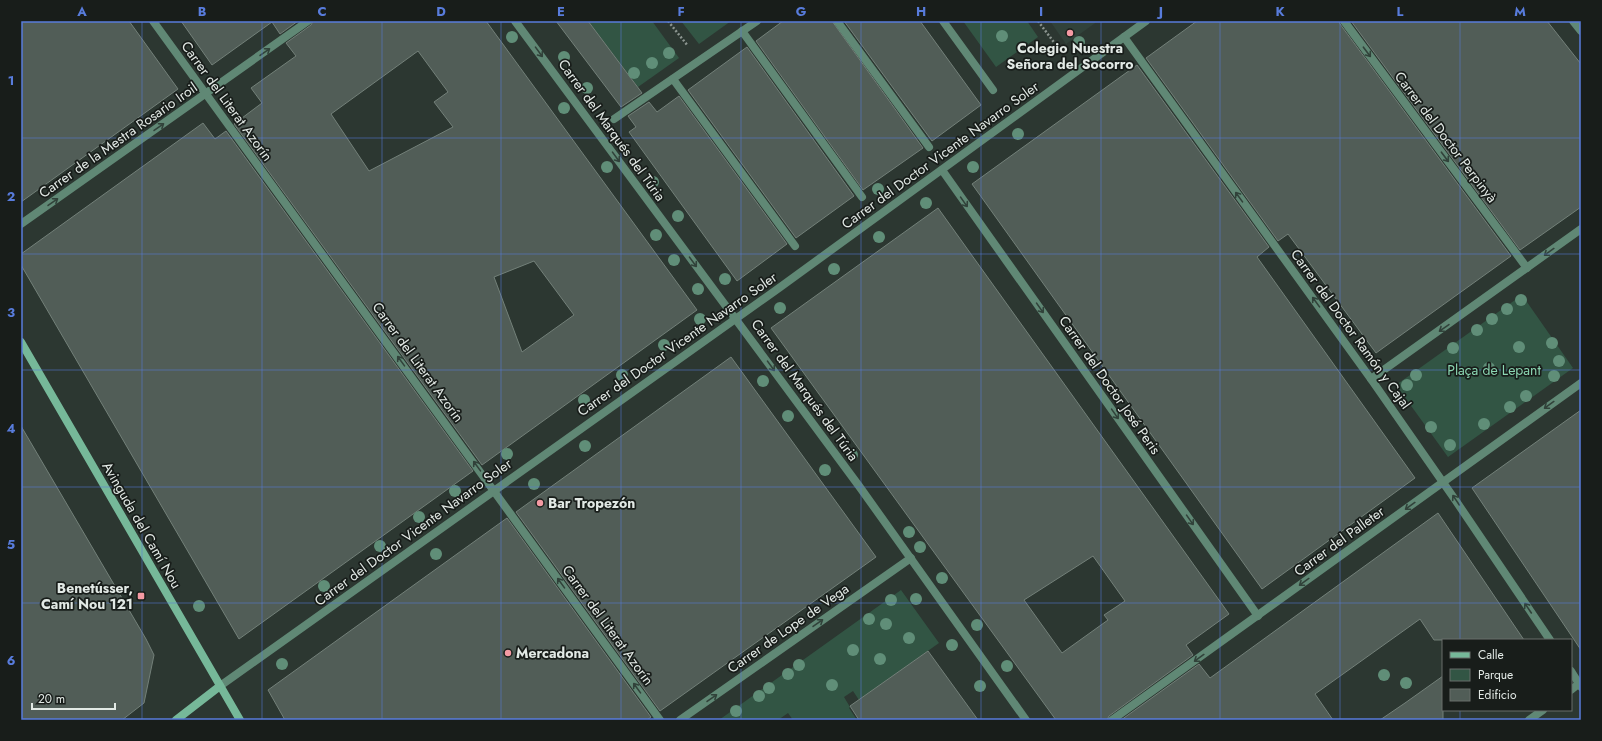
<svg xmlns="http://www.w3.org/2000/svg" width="1602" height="741" viewBox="0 0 1602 741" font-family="Jost,sans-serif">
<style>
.built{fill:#31423a}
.green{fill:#325544}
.building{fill:#515d57;stroke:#738079;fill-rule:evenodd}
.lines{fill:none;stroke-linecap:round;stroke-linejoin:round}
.path{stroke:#8c9590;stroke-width:2.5;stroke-dasharray:2 2;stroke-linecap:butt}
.street{stroke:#608875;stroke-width:8}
.secondary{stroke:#76b899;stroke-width:8}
.tree{fill:#608e78}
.oneway{stroke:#31423a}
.grid{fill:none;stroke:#587cdc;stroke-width:1;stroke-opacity:0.55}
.poi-dot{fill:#f49aa3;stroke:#181d1a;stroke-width:1.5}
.labels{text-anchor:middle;stroke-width:3.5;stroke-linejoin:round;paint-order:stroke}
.poi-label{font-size:14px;font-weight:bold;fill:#e2e9e5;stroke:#181d1a;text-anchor:start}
.street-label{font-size:14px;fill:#e2e9e5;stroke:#181d1a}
.park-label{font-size:14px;fill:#8bd6b2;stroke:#181d1a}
.neatline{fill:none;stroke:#587cdc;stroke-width:1.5}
.grid-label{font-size:13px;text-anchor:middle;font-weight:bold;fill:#587cdc}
</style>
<rect width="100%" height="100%" fill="#2c3731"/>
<polygon class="built" points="1050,21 1098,21 1066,44"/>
<g class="green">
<polygon points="588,21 652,21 679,58 638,87"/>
<polygon points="681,21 731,21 699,44"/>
<polygon points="963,21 1027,21 1038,37 996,67"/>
<polygon points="1522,295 1573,368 1448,457 1396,385"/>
<polygon points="901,590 939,643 859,700 853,691 844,697 850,707 849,708 857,720 793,720 788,713 778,720 719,720"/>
</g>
<g class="building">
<polygon points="21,21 129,21 178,89 21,202"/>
<polygon points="181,21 298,21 280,34 272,22 212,65"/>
<path d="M313,21H486L697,310L482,465L234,124L262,103L251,88L296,56L286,43L311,25ZM418,51L448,92L434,102L453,127L369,171L331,114ZM534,261L574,315L522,352L494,277Z"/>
<polygon points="556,21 588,21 642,93 621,107"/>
<polygon points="783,21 832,21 923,148 863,190 756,41"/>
<polygon points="844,21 920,21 981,105 932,141"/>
<polygon points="1197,21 1339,21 1340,24 1511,256 1376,353 1288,234 1278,241 1146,58"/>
<polygon points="1351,21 1547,21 1581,64 1581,207 1520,250"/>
<polygon points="747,47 854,196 796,238 688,90"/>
<polygon points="1137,65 1269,247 1257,257 1415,478 1262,589 972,184"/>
<polygon points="679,96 787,244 737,281 629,132 636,127 628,116 649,102 657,112"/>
<polygon points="203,123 215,139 226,131 473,471 239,639 21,265 21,254"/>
<path d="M938,208L1229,614L1186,645L1193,655L1109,716L1107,720H1056L771,328ZM1093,556L1125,601L1104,615L1108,620L1062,653L1024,600Z"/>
<polygon points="731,357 876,557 660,711 516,512"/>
<polygon points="1581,410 1581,650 1472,488"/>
<polygon points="21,426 146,639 154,655 144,703 122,720 21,720"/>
<polygon points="1438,513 1524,640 1434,640 1420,619 1315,694 1333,720 1121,720 1199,664 1210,678"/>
<polygon points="507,518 651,717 647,720 285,720 268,690"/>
<polygon points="928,651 978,720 859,720 850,706"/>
<polygon points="1443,676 1443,720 1380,720 1405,703"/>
</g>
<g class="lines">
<g class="path">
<polyline points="668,21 688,46"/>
<polyline points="1038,21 1056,45"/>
</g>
<g class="street">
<polyline points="153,21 660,720"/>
<polyline points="515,21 859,486 1026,720"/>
<polyline points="837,21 929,147"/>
<polyline points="943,21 993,90"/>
<polyline points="1344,21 1527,268"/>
<polyline points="1573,21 1581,31"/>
<polyline points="742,31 862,197"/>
<polyline points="1124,37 1371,379 1456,501 1550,640"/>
<polyline points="673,79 795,246"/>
<polyline points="614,119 757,21"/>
<polyline points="942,170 1258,616"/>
<polyline points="21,224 308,21"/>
<polyline points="1371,379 1581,229"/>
<polyline points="1571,671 1581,687"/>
<polyline points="220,686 779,288 1146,21"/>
<polyline points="1571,690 1581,682"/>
<polyline points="680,720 911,558"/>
<polyline points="1112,720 1581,383"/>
<polyline points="1529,720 1543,710"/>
</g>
<g class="secondary">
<polyline points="21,342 240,720"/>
<polyline points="176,720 220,686"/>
</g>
</g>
<g class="tree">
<circle cx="1002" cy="36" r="6"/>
<circle cx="512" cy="37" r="6"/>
<circle cx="1079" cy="42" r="6"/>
<circle cx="669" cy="53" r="6"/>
<circle cx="564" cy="57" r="6"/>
<circle cx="652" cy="63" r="6"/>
<circle cx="634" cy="73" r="6"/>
<circle cx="587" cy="88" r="6"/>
<circle cx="564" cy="108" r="6"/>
<circle cx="1018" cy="134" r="6"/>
<circle cx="607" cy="167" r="6"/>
<circle cx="973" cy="167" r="6"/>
<circle cx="653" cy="182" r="6"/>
<circle cx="878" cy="189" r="6"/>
<circle cx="926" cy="203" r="6"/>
<circle cx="678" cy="216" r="6"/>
<circle cx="656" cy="235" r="6"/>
<circle cx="879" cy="237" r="6"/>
<circle cx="674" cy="260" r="6"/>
<circle cx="834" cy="269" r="6"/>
<circle cx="725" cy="279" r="6"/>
<circle cx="698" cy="289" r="6"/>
<circle cx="1521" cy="300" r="6"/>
<circle cx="780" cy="308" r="6"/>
<circle cx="1507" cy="309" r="6"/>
<circle cx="700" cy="319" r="6"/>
<circle cx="1492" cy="319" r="6"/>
<circle cx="1477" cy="330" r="6"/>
<circle cx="1552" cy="343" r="6"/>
<circle cx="664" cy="345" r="6"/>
<circle cx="1519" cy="347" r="6"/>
<circle cx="1453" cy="348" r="6"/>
<circle cx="1559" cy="361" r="6"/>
<circle cx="1489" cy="368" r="6"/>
<circle cx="622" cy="375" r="6"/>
<circle cx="1416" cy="375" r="6"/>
<circle cx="1554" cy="376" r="6"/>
<circle cx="763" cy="381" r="6"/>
<circle cx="1407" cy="385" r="6"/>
<circle cx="1526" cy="396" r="6"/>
<circle cx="584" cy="400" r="6"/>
<circle cx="1510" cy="407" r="6"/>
<circle cx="788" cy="416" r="6"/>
<circle cx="1484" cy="424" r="6"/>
<circle cx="1431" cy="427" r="6"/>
<circle cx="1450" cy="445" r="6"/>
<circle cx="585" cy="446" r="6"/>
<circle cx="507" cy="454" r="6"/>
<circle cx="852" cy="455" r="6"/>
<circle cx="825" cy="470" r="6"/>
<circle cx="534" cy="484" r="6"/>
<circle cx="455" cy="491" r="6"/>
<circle cx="419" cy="517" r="6"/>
<circle cx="909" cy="532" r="6"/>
<circle cx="380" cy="546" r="6"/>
<circle cx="920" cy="547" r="6"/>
<circle cx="436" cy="554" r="6"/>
<circle cx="942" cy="578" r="6"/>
<circle cx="324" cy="586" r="6"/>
<circle cx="916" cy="599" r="6"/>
<circle cx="891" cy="600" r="6"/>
<circle cx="199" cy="606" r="6"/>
<circle cx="869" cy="619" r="6"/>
<circle cx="886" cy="624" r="6"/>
<circle cx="977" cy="625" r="6"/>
<circle cx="909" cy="638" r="6"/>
<circle cx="952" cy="645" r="6"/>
<circle cx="853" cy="650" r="6"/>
<circle cx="880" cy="659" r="6"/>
<circle cx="282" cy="664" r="6"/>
<circle cx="799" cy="665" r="6"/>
<circle cx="1007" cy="666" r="6"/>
<circle cx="788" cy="674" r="6"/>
<circle cx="1384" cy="675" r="6"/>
<circle cx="1406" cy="683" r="6"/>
<circle cx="832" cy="685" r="6"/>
<circle cx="980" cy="686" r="6"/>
<circle cx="769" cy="688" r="6"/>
<circle cx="759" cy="696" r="6"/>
<circle cx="736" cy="711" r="6"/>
</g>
<defs><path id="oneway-shaft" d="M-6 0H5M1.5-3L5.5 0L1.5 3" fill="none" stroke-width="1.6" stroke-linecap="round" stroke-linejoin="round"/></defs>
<g class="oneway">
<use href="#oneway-shaft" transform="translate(265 52) rotate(-35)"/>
<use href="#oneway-shaft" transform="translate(539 52) rotate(54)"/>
<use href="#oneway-shaft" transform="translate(1367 52) rotate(53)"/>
<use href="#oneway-shaft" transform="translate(159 127) rotate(-35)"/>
<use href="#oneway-shaft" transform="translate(616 157) rotate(54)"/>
<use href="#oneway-shaft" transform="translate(1445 157) rotate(53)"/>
<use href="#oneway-shaft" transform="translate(1239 197) rotate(-126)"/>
<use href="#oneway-shaft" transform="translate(53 202) rotate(-35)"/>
<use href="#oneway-shaft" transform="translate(964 202) rotate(55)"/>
<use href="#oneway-shaft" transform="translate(1549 252) rotate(144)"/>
<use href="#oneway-shaft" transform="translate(693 262) rotate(54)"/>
<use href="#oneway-shaft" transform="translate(1316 302) rotate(-126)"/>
<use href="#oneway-shaft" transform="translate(1040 308) rotate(55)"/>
<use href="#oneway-shaft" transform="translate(1444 328) rotate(145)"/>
<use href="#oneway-shaft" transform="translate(401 361) rotate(-126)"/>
<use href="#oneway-shaft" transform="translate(771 366) rotate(54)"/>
<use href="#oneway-shaft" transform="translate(1549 405) rotate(144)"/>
<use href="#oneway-shaft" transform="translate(1115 414) rotate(55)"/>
<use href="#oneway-shaft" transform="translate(477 466) rotate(-126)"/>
<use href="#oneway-shaft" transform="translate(1456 500) rotate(-124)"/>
<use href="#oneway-shaft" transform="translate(1410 506) rotate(144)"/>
<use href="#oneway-shaft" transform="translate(1190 520) rotate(55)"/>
<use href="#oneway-shaft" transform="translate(1304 582) rotate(144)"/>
<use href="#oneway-shaft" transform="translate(561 583) rotate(-126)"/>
<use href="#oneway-shaft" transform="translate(1528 608) rotate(-124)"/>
<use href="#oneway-shaft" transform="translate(818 623) rotate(-35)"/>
<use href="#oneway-shaft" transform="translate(1199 658) rotate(144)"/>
<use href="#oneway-shaft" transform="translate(637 688) rotate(-126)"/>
<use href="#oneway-shaft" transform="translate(712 698) rotate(-35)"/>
</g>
<path class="grid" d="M142,21V720M262,21V720M382,21V720M501,21V720M621,21V720M741,21V720M861,21V720M981,21V720M1101,21V720M1220,21V720M1340,21V720M1460,21V640M21,138H1581M21,254H1581M21,370H1581M21,487H1581M21,603H1581M1460,710V720"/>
<g class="poi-dot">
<circle cx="1070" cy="33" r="4"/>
<circle cx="540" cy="503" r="4"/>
<rect x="137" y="592" width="8" height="8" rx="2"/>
<circle cx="508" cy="653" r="4"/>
</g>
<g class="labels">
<g class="poi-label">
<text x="1070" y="53" text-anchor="middle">Colegio Nuestra<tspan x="1070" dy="16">Señora del Socorro</tspan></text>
<text x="548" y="508">Bar Tropezón</text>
<text x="133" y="593" text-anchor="end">Benetússer,<tspan x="133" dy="16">Camí Nou 121</tspan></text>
<text x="516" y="658">Mercadona</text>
</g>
<g class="street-label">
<text transform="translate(227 101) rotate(54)" y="5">Carrer del Literat Azorín</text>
<text transform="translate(612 130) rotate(54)" y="5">Carrer del Marqués del Túria</text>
<text transform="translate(1446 137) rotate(53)" y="5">Carrer del Doctor Perpinyà</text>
<text transform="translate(118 140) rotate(-35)" y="5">Carrer de la Mestra Rosario Iroil</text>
<text transform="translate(940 155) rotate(-36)" y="5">Carrer del Doctor Vicente Navarro Soler</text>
<text transform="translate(1351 329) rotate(54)" y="5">Carrer del Doctor Ramón y Cajal</text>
<text transform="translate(677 344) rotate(-35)" y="5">Carrer del Doctor Vicente Navarro Soler</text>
<text transform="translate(418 362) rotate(54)" y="5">Carrer del Literat Azorín</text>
<text transform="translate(1110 385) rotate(55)" y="5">Carrer del Doctor José Peris</text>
<text transform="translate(805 390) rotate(54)" y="5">Carrer del Marqués del Túria</text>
<text transform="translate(142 525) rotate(60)" y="5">Avinguda del Camí Nou</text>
<text transform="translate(413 532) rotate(-36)" y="5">Carrer del Doctor Vicente Navarro Soler</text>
<text transform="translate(1339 541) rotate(-36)" y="5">Carrer del Palleter</text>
<text transform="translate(608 625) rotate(54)" y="5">Carrer del Literat Azorín</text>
<text transform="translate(788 628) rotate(-35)" y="5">Carrer de Lope de Vega</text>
</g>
<g class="park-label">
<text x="1494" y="375">Plaça de Lepant</text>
</g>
</g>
<rect width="1602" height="741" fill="none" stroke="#181d1a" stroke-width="44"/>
<rect x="1442" y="639" width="130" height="72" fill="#181d1a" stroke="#696f6b"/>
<rect x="1450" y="652" width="20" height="6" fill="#76b899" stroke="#696f6b"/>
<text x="1478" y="659" font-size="12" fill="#e2e9e5">Calle</text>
<rect x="1450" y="669" width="20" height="12" fill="#325544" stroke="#696f6b"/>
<text x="1478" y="679" font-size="12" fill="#e2e9e5">Parque</text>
<rect x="1450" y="689" width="20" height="12" fill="#515d57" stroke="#696f6b"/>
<text x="1478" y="699" font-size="12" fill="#e2e9e5">Edificio</text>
<path d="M32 703v6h83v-6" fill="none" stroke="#e2e9e5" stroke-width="2"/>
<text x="38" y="703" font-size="12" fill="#e2e9e5" stroke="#181d1a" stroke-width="3" paint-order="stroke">20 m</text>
<rect x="22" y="22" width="1558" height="697" class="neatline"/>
<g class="grid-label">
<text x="82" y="16">A</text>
<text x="202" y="16">B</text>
<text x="322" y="16">C</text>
<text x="441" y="16">D</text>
<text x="561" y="16">E</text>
<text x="681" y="16">F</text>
<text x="801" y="16">G</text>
<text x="921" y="16">H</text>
<text x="1041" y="16">I</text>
<text x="1161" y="16">J</text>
<text x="1280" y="16">K</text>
<text x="1400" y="16">L</text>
<text x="1520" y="16">M</text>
<text x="11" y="85">1</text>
<text x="11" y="201">2</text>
<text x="11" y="317">3</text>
<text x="11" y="433">4</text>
<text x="11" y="549">5</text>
<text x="11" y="665">6</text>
</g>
</svg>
